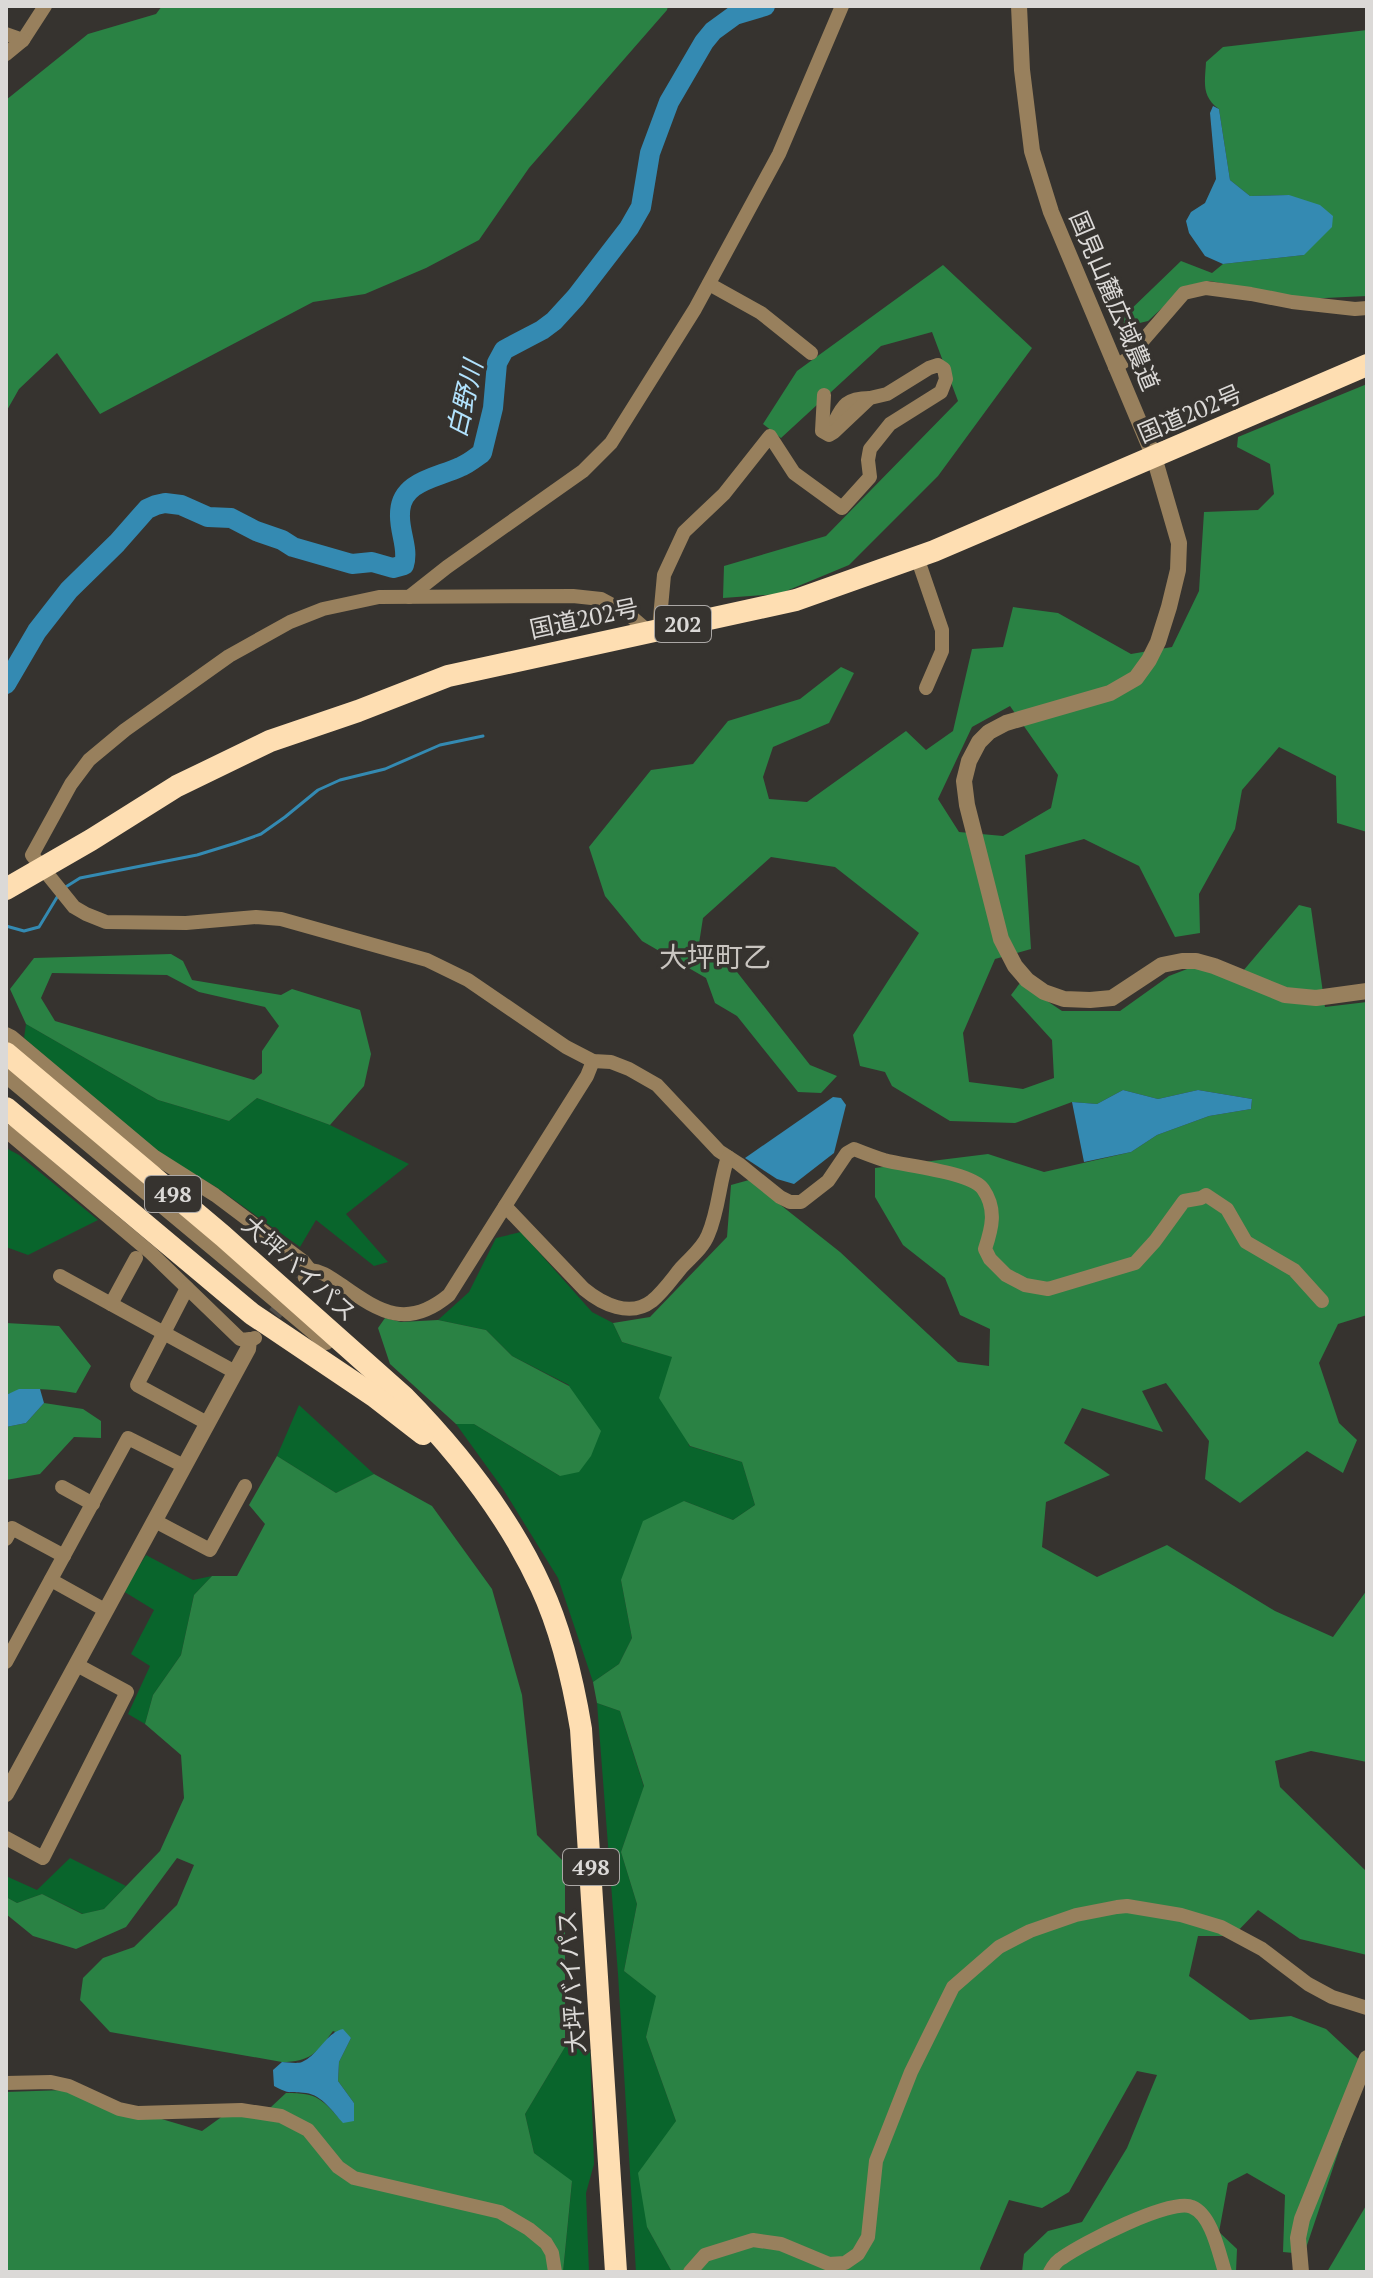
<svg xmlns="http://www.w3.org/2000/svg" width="1373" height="2278" viewBox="0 0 1373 2278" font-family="'PT Serif','Noto Sans JP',serif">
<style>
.green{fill:#09652c}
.forest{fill:#2a8244;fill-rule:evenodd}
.water{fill:#348ab2}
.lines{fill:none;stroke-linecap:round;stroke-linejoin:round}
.stream{stroke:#348ab2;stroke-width:3}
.river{stroke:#348ab2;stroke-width:20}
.minor-tunnel{stroke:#4f4c48;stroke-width:14;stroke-dasharray:14 7;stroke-linecap:butt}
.minor{stroke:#98805d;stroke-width:14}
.tertiary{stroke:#98805d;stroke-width:16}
.trunk{stroke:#fedeb2;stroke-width:22}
.labels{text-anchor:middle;stroke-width:7;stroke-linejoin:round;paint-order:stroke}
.shield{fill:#36332f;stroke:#aaa7a5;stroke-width:2}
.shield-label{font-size:22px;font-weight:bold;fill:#dbd9d7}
.street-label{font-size:24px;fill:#dbd9d7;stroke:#36332f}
.water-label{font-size:26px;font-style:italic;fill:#b2e3fe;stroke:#36332f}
.quarter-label{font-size:28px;fill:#c9c5c0;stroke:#36332f}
</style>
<rect width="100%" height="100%" fill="#36332f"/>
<g class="green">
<polygon points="26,1024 158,1100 229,1121 257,1098 330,1125 409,1164 346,1214 388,1262 374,1266 316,1220 300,1247 216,1187 154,1151 24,1038"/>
<polygon points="6,1148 19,1155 98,1220 28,1255 6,1247"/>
<polygon points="521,1232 592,1312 613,1323 622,1342 673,1357 689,1446 742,1462 755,1505 733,1520 684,1501 621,1580 632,1638 619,1664 593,1682 558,1578 503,1489 456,1424 474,1424 560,1476 569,1385 512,1356 486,1330 438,1320 469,1292 496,1238"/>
<polygon points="299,1405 374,1474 336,1493 277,1456"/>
<polygon points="146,1555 193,1580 212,1576 194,1595 181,1655 153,1695 145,1724 128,1714 150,1666 131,1654 154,1610 123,1591"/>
<polygon points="597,1703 620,1711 644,1787 621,1852 637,1904 624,1971 657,1996 646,2037 676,2121 647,2227 672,2272 636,2272 618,1974"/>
<polygon points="70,1858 126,1886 104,1909 83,1914 42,1894 17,1903 6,1897 6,1876 37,1890"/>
<polygon points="565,2047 590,2050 594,2164 586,2193 589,2272 563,2272 572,2182 534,2153 525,2114"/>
</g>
<g class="forest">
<polygon points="162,6 668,6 667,10 529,168 479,240 426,268 365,294 313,302 100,414 57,353 19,389 6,412 6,100 88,34 156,14"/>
<path d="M1367,30V296L1304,299L1210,281L1186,286L1148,321L1123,327L1125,315L1181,261L1212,273L1223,264L1304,255L1289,195L1250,196L1230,180L1219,109C1201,96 1205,82 1206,62L1223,47Z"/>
<polygon points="943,265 1032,348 938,476 849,565 779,594 723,598 724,566 826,536 958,401 932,332 881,346 781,438 763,424 797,371"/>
<path d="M1367,384V832L1337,823L1336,776L1279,747L1242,790L1235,829L1199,894L1200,933L1175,937L1139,866L1084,839L1025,855L1031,949L995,959L963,1033L969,1082L1023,1089L1054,1078L1052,1040L1011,995L1020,983L1062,1011H1120L1169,976L1213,959L1243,971L1299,905L1311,908L1325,1007L1367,1002V1315L1338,1324L1319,1363L1339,1423L1357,1440L1343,1473L1307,1451L1240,1503L1205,1479L1209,1441L1166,1383L1142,1391L1163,1432L1082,1408L1064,1443L1110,1475L1046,1502L1042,1547L1097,1577L1167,1545L1275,1611L1333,1637L1367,1590V1762L1311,1751L1275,1761L1280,1787L1367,1872V1955L1300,1939L1258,1910L1233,1936H1198L1189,1976L1250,2020L1291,2016L1326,2029L1367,2067L1304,2254L1283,2252L1285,2195L1247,2173L1228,2183L1219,2232L1237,2249L1236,2272H1022L1024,2254L1048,2231L1082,2222L1127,2148L1157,2075L1137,2071L1069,2192L1042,2208L1009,2200L980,2268L981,2272H672L647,2227L638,2173L676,2121L646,2037L656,1996L624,1971L637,1904L621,1852L644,1786L620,1711L597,1703L593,1682L619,1664L632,1638L621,1580L643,1521L684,1501L733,1520L755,1505L742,1462L690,1446L659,1398L672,1357L622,1342L613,1323L650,1317L727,1237L731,1185L749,1180L840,1252L958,1362L989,1366L990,1329L960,1315L945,1278L903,1245L875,1197V1168L988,1154L1044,1172L1131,1152L1157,1135L1209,1116L1251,1109L1252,1099L1198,1090L1158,1099L1123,1090L1097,1104L1072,1102L1015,1123L950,1121L892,1086L885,1072L860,1066L853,1035L919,933L835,867L771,857L703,918L698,950L737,972L810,1065L837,1076L821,1093L798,1092L737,1016L715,1003L706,978L642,941L605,896L589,847L651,770L693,764L728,721L800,699L841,667L854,673L829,723L773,747L763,777L769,799L807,802L906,731L926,750L953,731L972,649L1003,647L1013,607L1058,613L1131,654L1172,647L1199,591L1204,512L1258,510L1274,494L1270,464L1237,447L1238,437ZM1010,706L1058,775L1051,808L1003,836L959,832L938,799L972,727Z"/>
<path d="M171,954L183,961L192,980L281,995L292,989L360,1010L371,1054L364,1086L330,1125L257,1098L229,1121L158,1100L26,1024L10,989L34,958ZM52,973L167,975L199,992L265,1007L279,1026L262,1051V1073L254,1080L55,1021L41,998Z"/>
<polygon points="385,1318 401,1322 438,1320 486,1330 512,1356 569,1386 601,1431 591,1456 579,1472 560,1476 474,1424 456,1424 390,1364 378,1328"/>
<path d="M6,1323L59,1326L91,1366L76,1393C52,1390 29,1385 6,1395Z"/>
<polygon points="44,1403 83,1409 101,1421 101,1438 74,1437 40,1474 6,1480 6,1427 26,1423"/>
<path d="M277,1456L336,1493L374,1474L432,1506L492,1589L522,1695L537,1835L565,1863V2047L525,2114L534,2153L572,2181L563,2272H6V2092L64,2090L202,2131L227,2113L271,2107L286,2093C319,2093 321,2099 343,2122L354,2103L338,2081L339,2062L351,2038L333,2031C317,2053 310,2062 282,2062L110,2032L80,2000L83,1978L103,1958L134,1947L177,1905L194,1865L177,1858L126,1927L76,1949L33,1936L6,1914V1897L17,1903L42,1894L82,1914L104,1909L160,1851L184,1798L181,1755L145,1724L153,1695L181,1655L194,1595L212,1576H237L265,1524L249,1505Z"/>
<polygon points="1367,2204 1367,2272 1327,2272"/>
</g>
<g class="water">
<polygon points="1213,106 1219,109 1230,180 1250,196 1289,195 1320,205 1333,216 1332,227 1304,255 1223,264 1205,256 1189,233 1186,221 1191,212 1205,203 1216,179 1210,113"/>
<polygon points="1123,1090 1158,1099 1198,1090 1252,1099 1251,1109 1209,1116 1157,1135 1131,1152 1084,1162 1072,1102 1097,1104"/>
<polygon points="833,1097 841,1098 846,1105 834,1153 794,1184 777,1179 745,1158"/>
<polygon points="19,1389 40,1389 44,1403 26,1423 6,1427 6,1395"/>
<path d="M343,2029L351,2038L339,2062L338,2081L354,2103V2121L343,2123C333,2112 322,2095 306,2093C290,2091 290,2095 274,2086L273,2070L282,2062C287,2062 297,2064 302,2062C319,2055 325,2033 343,2029Z"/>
</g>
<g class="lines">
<g class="stream">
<polyline points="64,888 80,878 197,855 236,843 261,834 285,817 318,790 340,780 385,769 440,745 483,736"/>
<polyline points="6,926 24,931 39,927 59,894"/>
</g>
<path class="river" d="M6,684L37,631L69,590L117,543L147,509L156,505L165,503L181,505L208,517L231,518L256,531L282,540L293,547L352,564L372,562L393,568L404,565C409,548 399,532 400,514C400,481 437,478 460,467C468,464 475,458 482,453L493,408L497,363L504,350L542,330L554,321L576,297L629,228L641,207L650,153L669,102L704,42L713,31L735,15L765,6"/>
<polyline class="minor-tunnel" points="261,1330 305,1278"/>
<g class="minor">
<polyline points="6,34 23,40 45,6"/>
<polyline points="6,54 23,40"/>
<polyline points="709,284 761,313 811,353"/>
<polyline points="1115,367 1126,360 1184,293 1206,288 1251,294 1292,302 1355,309 1367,308"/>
<path d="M831,429C842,408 843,398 870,398"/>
<polyline points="917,557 942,630 942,651 926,688"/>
<polyline points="409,597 447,567 583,471 611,443 695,309 779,154 842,6"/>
<polyline points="659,629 664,575 684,532 724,494 770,436 794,473 842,508 870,477 868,460 870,449 890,424 941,392 946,379 944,369 938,365 929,368 887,394 870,398 834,432 829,435 822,431 824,395"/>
<path d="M649,632L627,613L601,599L573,596L379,597L323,609L290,622L229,656L125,730L89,760L71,784L32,855L74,907L86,914L106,922L186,923L256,917L281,919L427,960L468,980L566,1047L593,1061L611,1062L629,1069L657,1085L719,1151L739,1164L780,1197L790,1202H801L828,1181L847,1153L854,1149C864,1153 874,1157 884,1160C906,1166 971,1172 983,1189C997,1209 992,1228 985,1249L990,1259L1006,1275L1025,1285L1048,1289L1135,1263L1155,1241L1184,1201L1201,1198L1206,1195L1227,1209L1246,1242L1294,1270L1322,1301"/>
<polyline points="6,1034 12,1037 155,1157 215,1195 303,1261 310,1270 305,1278"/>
<polyline points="6,1131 151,1253 240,1339 249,1340 255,1338"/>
<path d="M505,1206L584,1289C602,1304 630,1318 652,1301C663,1292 672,1279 681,1268C690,1258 703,1248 708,1235C719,1210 719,1183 728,1157"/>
<path d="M310,1270C323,1271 332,1279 343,1286C381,1313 408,1329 449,1295L587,1076L593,1061"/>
<polyline points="60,1276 235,1372"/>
<polyline points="187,1288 137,1385 207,1423"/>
<polyline points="111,1304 136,1258"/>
<polyline points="62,1487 93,1504"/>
<polyline points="155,1521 210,1550 245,1486"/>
<polyline points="6,1539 12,1528 64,1556"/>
<polyline points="51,1580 105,1610"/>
<polyline points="6,1662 128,1438 184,1466"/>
<polyline points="6,1838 43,1858 127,1692 77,1665"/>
<polyline points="6,2083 51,2082 69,2086 119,2109 138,2113 241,2110 281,2116 308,2130 338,2167 354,2178 500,2212 529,2229 546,2243 552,2253 555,2272"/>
<polyline points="690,2272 705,2255 753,2240 781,2244 829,2264 845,2263 858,2254 868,2237 876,2161 911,2072 953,1987 999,1947 1030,1931 1076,1915 1117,1907 1127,1906 1181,1915 1221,1927 1262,1949 1308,1984 1332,1997 1367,2008"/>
<path d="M1050,2272C1053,2266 1056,2261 1062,2258C1081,2244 1172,2197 1192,2207C1212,2215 1219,2254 1225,2272"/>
</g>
<g class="tertiary">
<polyline points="1019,6 1022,70 1032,151 1051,212 1154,457 1179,543 1178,570 1169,607 1158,642 1149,660 1136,678 1110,693 1006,723 989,732 979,742 969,761 964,781 967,805 1001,939 1015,966 1027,980 1044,992 1064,999 1090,1000 1112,998 1162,965 1182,961 1196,961 1214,966 1285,995 1316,998 1367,991"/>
<polyline points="6,1075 326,1342"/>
<polyline points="6,1794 248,1349 249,1340"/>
<polyline points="1301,2272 1298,2238 1302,2219 1367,2058"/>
</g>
<g class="trunk">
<polyline points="6,889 91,840 177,786 270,741 358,711 448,676 796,600 934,551 1367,365"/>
<path d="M6,1053L223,1236L404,1397C458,1452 509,1517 541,1587C562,1632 573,1681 581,1729L616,2272"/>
<polyline points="6,1108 252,1314 374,1396 423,1434"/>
</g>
</g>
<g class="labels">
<g class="shield">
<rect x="655" y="606" width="56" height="36" rx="6"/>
<rect x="145" y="1176" width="56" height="36" rx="6"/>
<rect x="563" y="1849" width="56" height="36" rx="6"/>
</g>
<g class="shield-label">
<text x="683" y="632">202</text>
<text x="173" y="1202">498</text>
<text x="591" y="1875">498</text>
</g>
<g class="street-label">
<text transform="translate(1114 301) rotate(67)" y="8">国見山麓広域農道</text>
<text transform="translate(1190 414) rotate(-23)" y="8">国道202号</text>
<text transform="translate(584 619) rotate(-12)" y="8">国道202号</text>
<text transform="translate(299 1269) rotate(42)" y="8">大坪バイパス</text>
<text transform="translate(572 1982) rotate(-94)" y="8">大坪バイパス</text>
</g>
<g class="water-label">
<text transform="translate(465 399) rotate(-77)" y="9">白野川</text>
</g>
<g class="quarter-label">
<text x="715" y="967">大坪町乙</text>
</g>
</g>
<rect width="1373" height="2278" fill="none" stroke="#dbd9d7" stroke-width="16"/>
</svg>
